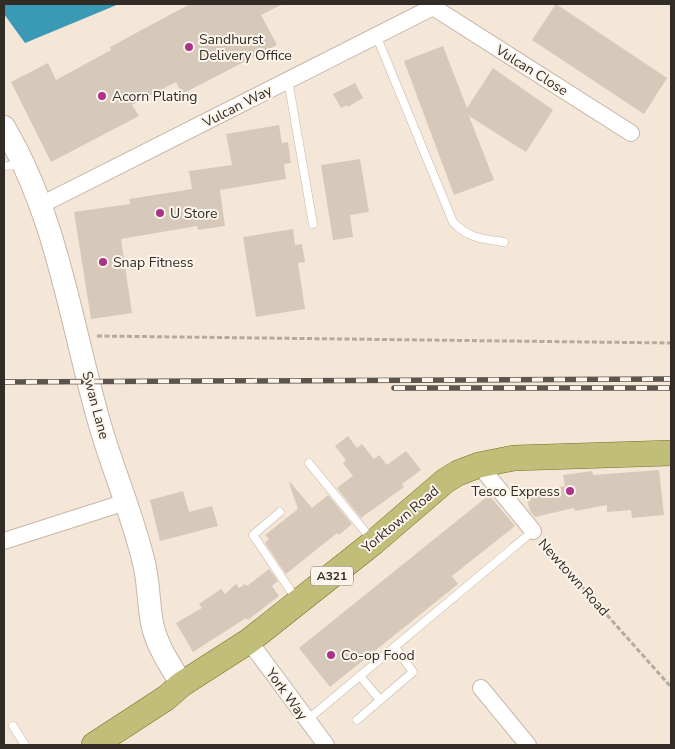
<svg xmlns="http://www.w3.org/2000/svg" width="675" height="749" viewBox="0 0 675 749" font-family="'Nunito Sans',sans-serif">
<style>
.water{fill:#3a99b5}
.building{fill:#d7c9ba}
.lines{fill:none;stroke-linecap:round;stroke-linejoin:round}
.lane-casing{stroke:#c5b7a9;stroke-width:9}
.street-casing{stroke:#c5b7a9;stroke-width:18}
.secondary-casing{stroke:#c5b7a9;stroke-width:24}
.primary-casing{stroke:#736f22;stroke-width:26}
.path{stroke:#b5aa9d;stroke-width:3;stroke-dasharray:5 2.5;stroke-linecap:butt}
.lane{stroke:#fff;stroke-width:8}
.street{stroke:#fff;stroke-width:16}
.secondary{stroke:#fff;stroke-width:22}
.primary{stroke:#c1be79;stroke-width:25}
.rail-casing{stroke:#5c554d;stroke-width:5.5}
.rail{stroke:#fdf5ec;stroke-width:4;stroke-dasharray:11;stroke-linecap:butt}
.poi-dot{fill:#ab348a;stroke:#fdf5ec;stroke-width:2}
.labels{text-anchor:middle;stroke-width:4;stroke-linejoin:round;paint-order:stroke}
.shield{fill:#fdf5ec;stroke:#6e6861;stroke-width:1}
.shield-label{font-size:12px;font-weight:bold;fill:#312c26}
.poi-label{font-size:14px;fill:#312c26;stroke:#fdf5ec;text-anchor:start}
.street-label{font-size:14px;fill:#312c26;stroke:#fdf5ec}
</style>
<rect width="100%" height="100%" fill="#f5e7d7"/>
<polygon class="water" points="4,4 119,4 25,43 4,14"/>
<g class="building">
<polygon points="190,4 283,4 261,15 277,45 182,94 176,82 132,105 139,116 51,162 11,82 48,63 56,80 111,50 110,47"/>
<polygon points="556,4 667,78 644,114 532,40"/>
<polygon points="443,46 467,108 493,68 553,110 526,152 469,116 494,180 454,195 404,61"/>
<polygon points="355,83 363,98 348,107 347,105 341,108 333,94"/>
<polygon points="279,125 282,143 288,142 291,163 284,164 286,179 220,190 225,226 198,230 197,226 121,239 132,313 91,319 74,212 130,204 129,199 192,189 189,171 232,165 226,134"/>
<polygon points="360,159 369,212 350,215 353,237 333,240 321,165"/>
<polygon points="293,229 295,245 302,244 305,262 298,263 305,309 256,317 243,237"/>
<polygon points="348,436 357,448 362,444 374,459 379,455 387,465 406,451 421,470 402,484 404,487 361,518 337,488 353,476 343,463 346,460 335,446"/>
<polygon points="659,470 664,515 632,518 631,510 607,512 607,505 575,511 574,508 535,517 530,511 526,496 565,486 563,475 592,471 593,475"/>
<polygon points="290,482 312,508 328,495 352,524 339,535 337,533 286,574 265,543 269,539 265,535 298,509 289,483"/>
<polygon points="183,491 189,512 212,506 218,526 160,541 150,500"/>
<polygon points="489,495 515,526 452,576 458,584 330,687 299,648"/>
<polygon points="269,569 278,581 272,586 279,596 248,620 246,618 193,652 176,623 202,608 199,604 221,589 225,594 236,584 239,588 245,584 247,586"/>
</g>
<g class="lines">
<defs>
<g id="lane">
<path d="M376,35L453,222C467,238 483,239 504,242"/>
<polyline points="288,80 313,224"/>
<polyline points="4,166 20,165"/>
<polyline points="309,463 372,540"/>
<polyline points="280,512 253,535 297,600"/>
<polyline points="360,676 380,700"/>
<polyline points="357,720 413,672 395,647"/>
<polyline points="306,721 533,531"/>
<polyline points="13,726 25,745"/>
</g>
<g id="street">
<polyline points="41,205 433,7 631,133"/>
<polyline points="479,465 533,531"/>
<polyline points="4,541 126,502"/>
<polyline points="249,641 326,745"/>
<polyline points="481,688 528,745"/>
</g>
<path id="secondary" d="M4,127C58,218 71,325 100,425C113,470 132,514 143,559C149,580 148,602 152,623C156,644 170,666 182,684"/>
<polyline id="primary" points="94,745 166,698 182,684 249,641 374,542 445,481 458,473 479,465 514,458 671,453"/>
</defs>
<use href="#lane" class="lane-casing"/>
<use href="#street" class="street-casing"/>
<use href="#secondary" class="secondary-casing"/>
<use href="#primary" class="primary-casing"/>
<g class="path">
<polyline points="97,336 671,343"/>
<polyline points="542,542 671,687"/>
</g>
<use href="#lane" class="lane"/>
<use href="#street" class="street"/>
<use href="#secondary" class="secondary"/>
<use href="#primary" class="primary"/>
<defs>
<g id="rail">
<polyline points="4,382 671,379"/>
<polyline points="394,388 671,388"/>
</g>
</defs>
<use href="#rail" class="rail-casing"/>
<use href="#rail" class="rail"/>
</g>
<g class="poi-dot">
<circle cx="189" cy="47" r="5"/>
<circle cx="102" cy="96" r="5"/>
<circle cx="160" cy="213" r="5"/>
<circle cx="103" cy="262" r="5"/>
<circle cx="570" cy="491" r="5"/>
<circle cx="331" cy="655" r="5"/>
</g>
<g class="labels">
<rect class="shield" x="311" y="566.5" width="42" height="19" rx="4"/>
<g class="shield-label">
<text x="332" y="580">A321</text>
</g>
<g class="poi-label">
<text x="199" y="44">Sandhurst<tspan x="199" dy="16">Delivery Office</tspan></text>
<text x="112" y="101">Acorn Plating</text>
<text x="170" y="218">U Store</text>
<text x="113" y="267">Snap Fitness</text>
<text x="560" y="496" text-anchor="end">Tesco Express</text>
<text x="341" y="660">Co-op Food</text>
</g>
<g class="street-label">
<text transform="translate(532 70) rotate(32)" y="5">Vulcan Close</text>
<text transform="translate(237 106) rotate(-27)" y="5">Vulcan Way</text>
<text transform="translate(96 405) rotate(75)" y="5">Swan Lane</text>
<text transform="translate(400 519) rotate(-40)" y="5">Yorktown Road</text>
<text transform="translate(574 577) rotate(48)" y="5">Newtown Road</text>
<text transform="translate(287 694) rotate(54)" y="5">York Way</text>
</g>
</g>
<rect width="675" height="749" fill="none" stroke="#312c26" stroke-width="10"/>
</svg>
